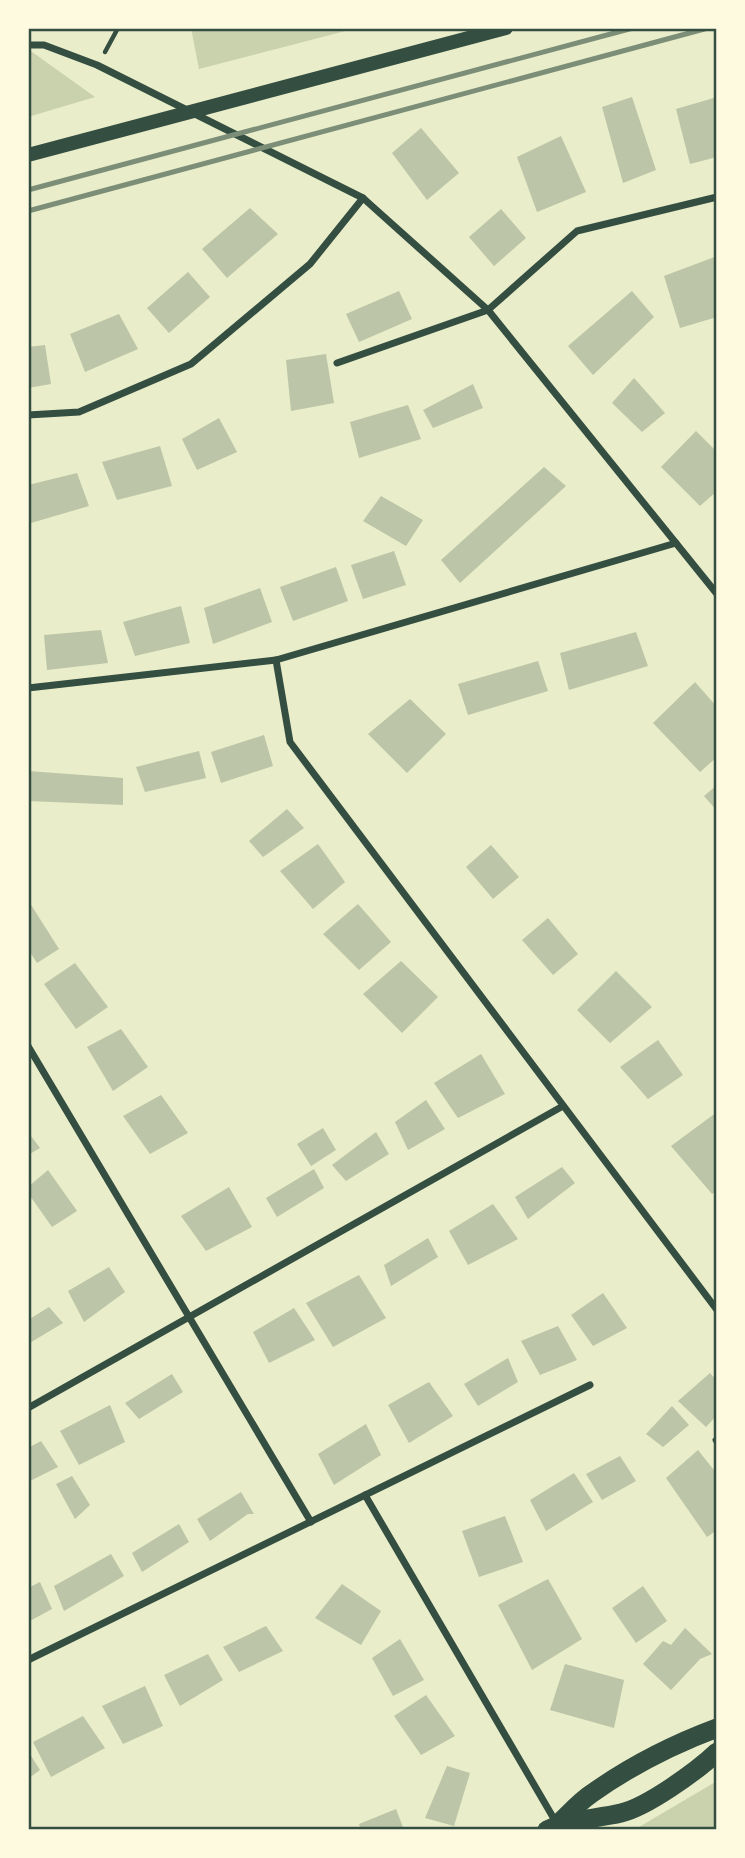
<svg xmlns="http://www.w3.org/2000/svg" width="745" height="1858" viewBox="0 0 745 1858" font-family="'Fira Sans',sans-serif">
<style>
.green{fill:#cad2ad}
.building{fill:#bcc5a7}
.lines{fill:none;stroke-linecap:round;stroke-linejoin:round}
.path{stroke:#344e41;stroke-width:4.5}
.service{stroke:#344e41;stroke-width:5}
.minor{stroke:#344e41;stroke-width:7}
.secondary{stroke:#344e41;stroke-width:14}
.trunk{stroke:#344e41;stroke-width:19}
.rail{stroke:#7c8e77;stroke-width:5}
.neatline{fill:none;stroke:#344e41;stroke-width:2.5}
</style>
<rect width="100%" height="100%" fill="#e9edc9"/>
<g class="green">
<polygon points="191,28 357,28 199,69"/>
<polygon points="28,49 95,97 28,117"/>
<polygon points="717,1781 717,1830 634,1830"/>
</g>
<g class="building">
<polygon points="632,97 656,170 623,183 602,107"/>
<polygon points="717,97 717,157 690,164 676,109"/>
<polygon points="421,128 459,173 427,200 392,153"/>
<polygon points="561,136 586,192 537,212 517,157"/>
<polygon points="250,208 278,234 227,278 202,249"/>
<polygon points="501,209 526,238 494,266 469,237"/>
<polygon points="717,256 717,317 680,328 664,276"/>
<polygon points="188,272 210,297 169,333 147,308"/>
<polygon points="399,291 412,319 359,342 346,314"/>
<polygon points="632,291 654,317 593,375 568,346"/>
<polygon points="119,314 138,349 85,372 70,334"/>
<polygon points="45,345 51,384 28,388 28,347"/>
<polygon points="326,354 334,403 291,411 286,360"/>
<polygon points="634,378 665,413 642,432 612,403"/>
<polygon points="473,384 483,408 433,428 423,410"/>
<polygon points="408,405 421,439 359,458 350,422"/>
<polygon points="219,418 237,452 197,470 182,439"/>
<polygon points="696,431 717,452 717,491 700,506 661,467"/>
<polygon points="160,446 172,486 117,500 102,462"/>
<polygon points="544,467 566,486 460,583 441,560"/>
<polygon points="77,473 89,506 31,523 28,509 28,485"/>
<polygon points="381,496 423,520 406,546 363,521"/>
<polygon points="394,551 406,585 363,599 351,565"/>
<polygon points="336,567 348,601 293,621 280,587"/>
<polygon points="260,588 272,622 213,644 204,608"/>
<polygon points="181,606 190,643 135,656 123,622"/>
<polygon points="101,630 108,663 47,670 44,635"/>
<polygon points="636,632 648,666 569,690 560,653"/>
<polygon points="538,661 548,691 468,715 458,684"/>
<polygon points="695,682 717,707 717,757 700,772 653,723"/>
<polygon points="410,699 446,734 407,773 368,734"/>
<polygon points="264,735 273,766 221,783 211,752"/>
<polygon points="199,751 206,778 145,792 136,767"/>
<polygon points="28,771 123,778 123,805 28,801"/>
<polygon points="717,785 717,811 704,796"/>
<polygon points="287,809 304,828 263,857 249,841"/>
<polygon points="318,844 345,882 313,909 280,871"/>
<polygon points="491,845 519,877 493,899 466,867"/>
<polygon points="28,900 59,949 37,963 28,949"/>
<polygon points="358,904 391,942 359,970 323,934"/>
<polygon points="548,918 578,954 553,975 522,940"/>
<polygon points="401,961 438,997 402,1033 363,994"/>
<polygon points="75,963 108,1007 76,1029 44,984"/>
<polygon points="616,971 652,1007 610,1043 577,1010"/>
<polygon points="121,1029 148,1067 113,1091 87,1047"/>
<polygon points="658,1040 683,1075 648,1099 620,1067"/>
<polygon points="481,1054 505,1094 458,1118 434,1083"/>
<polygon points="161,1095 188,1133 150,1154 123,1116"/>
<polygon points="426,1100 445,1129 408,1150 395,1122"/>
<polygon points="717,1112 717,1191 712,1194 671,1146"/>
<polygon points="323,1128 336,1150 311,1166 297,1144"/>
<polygon points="28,1132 40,1148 28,1155"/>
<polygon points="376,1132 389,1154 346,1181 332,1165"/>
<polygon points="562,1167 575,1183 528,1219 515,1197"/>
<polygon points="314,1169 324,1188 277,1217 266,1198"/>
<polygon points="48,1170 77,1211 52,1227 28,1193 28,1187"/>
<polygon points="229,1187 252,1227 206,1251 181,1216"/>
<polygon points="493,1204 518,1239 468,1265 449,1231"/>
<polygon points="428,1238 438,1257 391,1286 384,1265"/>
<polygon points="109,1267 125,1292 84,1322 68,1291"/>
<polygon points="359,1275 386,1318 333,1347 306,1303"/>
<polygon points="603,1293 627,1328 593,1346 571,1315"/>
<polygon points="49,1307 63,1323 28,1344 28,1320"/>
<polygon points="294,1308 315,1340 269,1363 253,1332"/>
<polygon points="558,1326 577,1360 540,1375 521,1341"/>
<polygon points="508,1358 518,1382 478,1406 464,1384"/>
<polygon points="710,1373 717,1381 717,1415 706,1427 678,1401"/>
<polygon points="172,1374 183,1392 139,1419 125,1403"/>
<polygon points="429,1382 453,1416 409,1443 388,1405"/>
<polygon points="110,1405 125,1442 79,1465 60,1431"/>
<polygon points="672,1406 689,1425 663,1447 646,1434"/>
<polygon points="366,1424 381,1455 334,1485 318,1454"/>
<polygon points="41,1441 58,1467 28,1482 28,1448"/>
<polygon points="698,1450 717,1474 717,1530 707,1537 666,1478"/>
<polygon points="620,1456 636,1481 602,1500 586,1474"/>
<polygon points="574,1473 593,1502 546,1531 530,1500"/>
<polygon points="72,1476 90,1505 75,1519 56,1484"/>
<polygon points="241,1492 254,1514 248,1514 210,1541 197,1519"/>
<polygon points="505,1516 523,1562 479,1577 462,1531"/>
<polygon points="179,1524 189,1542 142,1572 132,1553"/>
<polygon points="111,1554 124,1576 64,1611 54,1586"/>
<polygon points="548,1579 582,1639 532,1670 498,1605"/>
<polygon points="40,1582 52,1609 28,1622 28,1588"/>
<polygon points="342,1584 381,1611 361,1645 315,1618"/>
<polygon points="643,1586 667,1621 636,1643 612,1608"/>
<polygon points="266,1626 283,1651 239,1672 223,1647"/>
<polygon points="685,1628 712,1654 700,1659 671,1690 643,1664 663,1641 671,1645"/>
<polygon points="400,1639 424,1680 393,1696 372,1658"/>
<polygon points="208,1654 223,1680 180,1706 164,1675"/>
<polygon points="565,1664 624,1680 614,1728 550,1710"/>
<polygon points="145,1686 163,1726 123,1744 102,1706"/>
<polygon points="426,1695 455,1736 421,1755 394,1716"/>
<polygon points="83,1716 105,1748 51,1777 33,1742"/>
<polygon points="28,1751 40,1770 28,1779"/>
<polygon points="447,1766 470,1773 454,1826 425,1818"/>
<polygon points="396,1809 404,1830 361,1830 359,1824"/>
</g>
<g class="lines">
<g class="path">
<polyline points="303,28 308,28"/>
<polyline points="105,52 118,28"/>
</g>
<polyline class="service" points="715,1440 717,1444"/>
<g class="minor">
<polyline points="28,45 44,45 97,65 363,198 488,310 717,594"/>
<polyline points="337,363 488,310 577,231 717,197"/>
<polyline points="28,415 79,412 191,364 310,264 363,198"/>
<polyline points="276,660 290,742 717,1310"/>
<polyline points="28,688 276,660 676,543"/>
<polyline points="28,1046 311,1522"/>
<polyline points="28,1408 563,1106"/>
<polyline points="365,1495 557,1824"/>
<polyline points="28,1660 590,1385"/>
</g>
<polyline class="secondary" points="28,155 506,28"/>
<g class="trunk">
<path d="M558,1824C569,1814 579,1802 591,1794C629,1767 674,1744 717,1728"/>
<path d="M547,1830C569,1819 596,1819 621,1813C647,1807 697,1771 717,1752"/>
</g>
<g class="rail">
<polyline points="28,190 633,28"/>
<polyline points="28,211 708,28"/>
</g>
</g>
<rect width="745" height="1858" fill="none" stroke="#fefae0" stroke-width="60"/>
<rect x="30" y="30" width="685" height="1798" class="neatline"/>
</svg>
